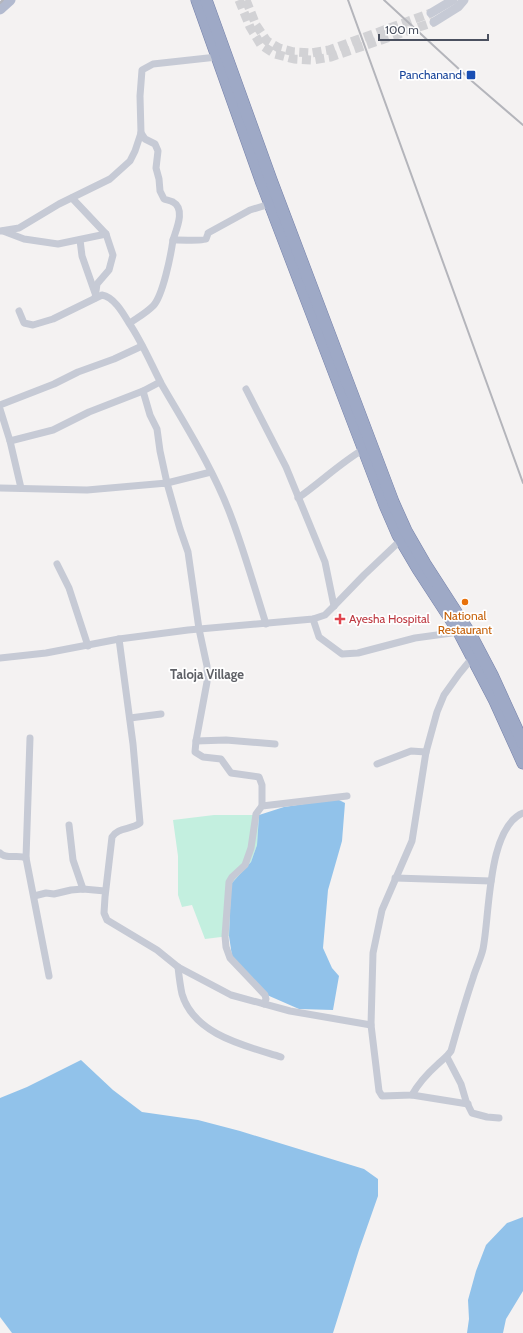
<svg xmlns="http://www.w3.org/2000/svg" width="523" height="1333" viewBox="0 0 523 1333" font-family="Cabin,sans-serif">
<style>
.green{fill:#c3efdf}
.water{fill:#91c2ea}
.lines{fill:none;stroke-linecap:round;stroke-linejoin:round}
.tertiary-tunnel{stroke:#d2d2d5;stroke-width:9;stroke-dasharray:9 4.5;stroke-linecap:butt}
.trunk-casing{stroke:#7682aa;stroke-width:13}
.minor{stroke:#c6cad5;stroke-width:7}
.tertiary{stroke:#c6cad5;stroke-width:9}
.primary{stroke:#b2bacf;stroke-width:11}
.trunk{stroke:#9ea9c6;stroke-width:12}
.rail{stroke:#b4b5bb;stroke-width:2}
.transit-dot{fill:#1a4fb4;stroke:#fff;stroke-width:1.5}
.food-dot{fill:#e8710a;stroke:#fff;stroke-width:1.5}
.health-dot{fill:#e0444e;stroke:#fff;stroke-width:1.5}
.labels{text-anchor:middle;stroke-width:3.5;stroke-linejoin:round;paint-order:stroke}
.transit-label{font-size:12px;fill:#164399;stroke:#fff;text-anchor:end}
.food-label{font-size:12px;fill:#c56008;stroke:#fff}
.health-label{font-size:12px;fill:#be3a42;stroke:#fff;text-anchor:start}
.neighbourhood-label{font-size:13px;font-weight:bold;fill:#5e6066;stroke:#fff}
</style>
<rect width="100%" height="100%" fill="#f4f2f2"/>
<polygon class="green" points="214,815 259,815 257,845 251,862 231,884 229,936 205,939 192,905 182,907 178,895 178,856 173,820"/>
<g class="water">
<polygon points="337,799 345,803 342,841 328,890 323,948 332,968 339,976 333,1010 299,1009 267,995 232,956 229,936 231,884 251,862 257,845 259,815 284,807"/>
<polygon points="81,1060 113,1090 142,1112 198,1120 240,1131 364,1169 378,1179 378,1196 359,1250 333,1333 12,1333 0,1317 0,1098 27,1087"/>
<polygon points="523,1217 523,1291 506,1319 503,1333 467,1333 469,1319 468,1300 476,1271 486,1245 507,1223"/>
</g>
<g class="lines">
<g class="tertiary-tunnel">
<polyline points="239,0 250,27 261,45 275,54 294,59 313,60 331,57 434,22"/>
<polyline points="246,0 256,25 267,41 279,48 294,52 311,53 329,50 431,13"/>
</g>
<defs>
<g id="trunk">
<polyline points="197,0 262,183 385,505 398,535 418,569 459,632 495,701 523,763"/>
<polyline points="206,0 271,180 393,502 406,531 425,564 472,637 492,675 523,743"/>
</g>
</defs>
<use href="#trunk" class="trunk-casing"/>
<g class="minor">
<path d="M141,133L145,139L155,144L158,151L156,168L159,179L160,191L164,199C167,200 171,201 173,202C186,209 176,230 173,240"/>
<polyline points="72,198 106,234 113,255 109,270 97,284 95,298"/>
<polyline points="0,231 19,228 59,204 110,179 130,161 135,151 141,133 140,96 142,70 153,64 217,57"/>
<polyline points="3,231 24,239 58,244 106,234"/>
<polyline points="80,240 82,256 95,293"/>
<path d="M19,311L24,323L33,325L53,319L102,295C114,297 123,313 129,323C142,342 151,364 162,385C187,428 215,472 232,519C245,554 255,589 266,624"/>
<path d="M130,323C137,318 146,313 153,306C163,296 171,254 173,240C177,240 204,241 206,239C206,239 208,234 208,233L250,210L270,204"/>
<polyline points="246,389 286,467 325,562 334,606"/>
<polyline points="143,391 150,415 157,429 160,451 167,483 211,472"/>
<polyline points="0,405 54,384 78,372 114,359 142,346"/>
<polyline points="0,409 10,441 21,488"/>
<polyline points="10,441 53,430 89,412 143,391 160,382"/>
<polyline points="0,488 87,490 167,483 180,529 188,552 199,629 207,666 207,682 196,741 195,752 203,757 221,759 231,773 259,777 262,785 262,806"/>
<path d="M298,498C321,482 340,463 364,449"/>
<polyline points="57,564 69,588 88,646"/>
<polyline points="313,619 319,637 342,654 358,653 415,638 459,632"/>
<path d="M119,639L133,744L140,823C131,830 118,827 112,837L105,897L104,913L107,920L157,950L178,967L231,995L290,1011L371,1025"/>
<path d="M473,657L459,674L444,695L437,712L426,752L412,841L382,910L373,953L371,1025L379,1091L382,1096L412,1095C418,1084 428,1073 438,1064C443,1059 447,1057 451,1051C458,1026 465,1002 473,978C476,968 481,958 483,949C490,915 487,828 523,813"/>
<polyline points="0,658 46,653 119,639 188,630 313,619 325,615 334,606 364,575 403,538"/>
<polyline points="130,718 161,714"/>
<polyline points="196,741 226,740 275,744"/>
<polyline points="377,764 411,751 426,752"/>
<polyline points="69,825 73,860 83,889"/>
<path d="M0,853C7,860 18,854 26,858L49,976"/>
<polyline points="26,858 30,738"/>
<polyline points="395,878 491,881"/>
<polyline points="34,896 46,893 54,894 71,890 83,889 105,891"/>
<path d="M178,967C179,976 180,985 182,994C194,1035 246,1046 281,1057"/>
<polyline points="264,1004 266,999 265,995 230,958 226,947 225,936 229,882 232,877 245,865 251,848 256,814 262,806 347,796"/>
<polyline points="447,1057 461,1084 466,1101 472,1113 487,1117 499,1118"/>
<polyline points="412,1095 468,1104"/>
</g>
<g class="tertiary">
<polyline points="431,13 453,0"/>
<polyline points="434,22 458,7 464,0"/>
</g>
<polyline class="primary" points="0,9 10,0"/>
<use href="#trunk" class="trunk"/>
<g class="rail">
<polyline points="348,0 523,483"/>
<polyline points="384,0 473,82 523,125"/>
<polyline points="0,3 3,0"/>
</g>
</g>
<rect class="transit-dot" x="466" y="70" width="10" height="10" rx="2"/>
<circle class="food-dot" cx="465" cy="602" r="4"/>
<path class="health-dot" d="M338 613h4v4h4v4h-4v4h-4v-4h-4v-4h4z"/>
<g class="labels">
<g class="transit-label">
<text x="462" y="79">Panchanand</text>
</g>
<g class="food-label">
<text x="465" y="620">National<tspan x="465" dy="14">Restaurant</tspan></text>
</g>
<g class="health-label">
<text x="349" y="623">Ayesha Hospital</text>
</g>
<g class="neighbourhood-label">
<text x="207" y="679">Taloja Village</text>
</g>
</g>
<path d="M379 34v6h109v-6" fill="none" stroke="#4a505f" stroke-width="2"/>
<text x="385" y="34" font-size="12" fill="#4a505f" stroke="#ffffff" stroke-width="3" paint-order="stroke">100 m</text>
</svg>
